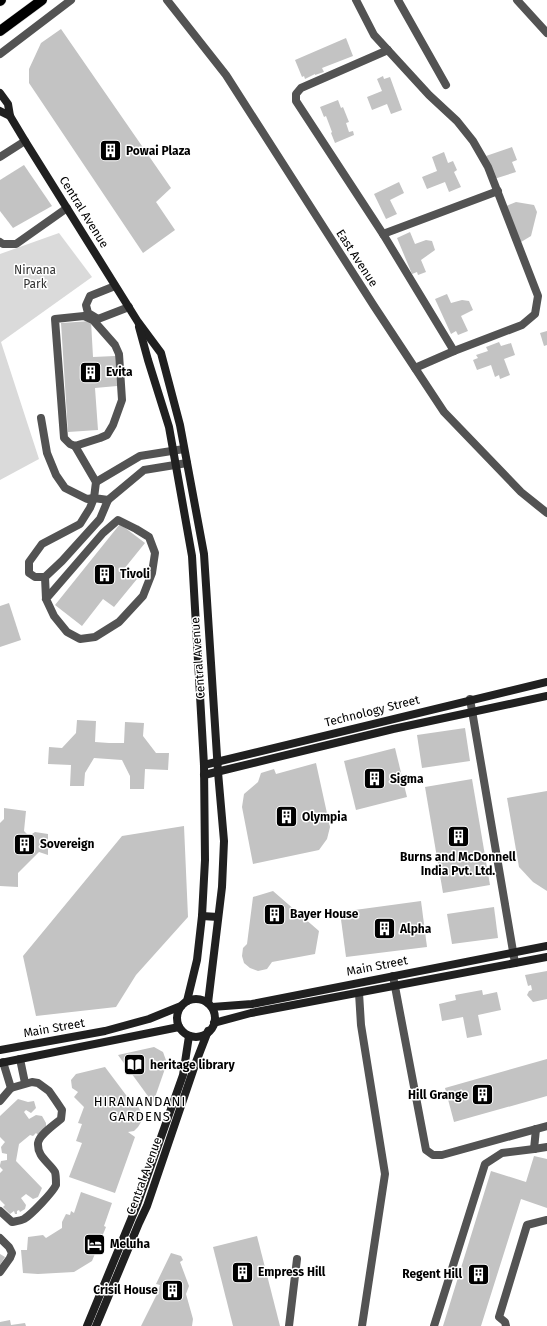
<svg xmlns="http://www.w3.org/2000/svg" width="547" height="1326" viewBox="0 0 547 1326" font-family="'Fira Sans',sans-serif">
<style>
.green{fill:#dadada}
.building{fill:#c3c3c3}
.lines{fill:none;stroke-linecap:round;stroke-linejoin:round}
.primary-casing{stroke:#dbdbdb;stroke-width:11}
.street{stroke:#535353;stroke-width:8}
.secondary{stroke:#202020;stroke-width:8}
.primary{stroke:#000;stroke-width:10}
.labels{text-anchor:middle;stroke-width:3;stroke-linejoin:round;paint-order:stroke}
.poi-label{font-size:12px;font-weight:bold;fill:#000;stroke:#fff;text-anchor:start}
.street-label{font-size:12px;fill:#000;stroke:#fff}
.park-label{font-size:12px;fill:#313131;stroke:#fff}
.neighbourhood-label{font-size:13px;letter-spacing:1px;fill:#000;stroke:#fff}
</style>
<rect width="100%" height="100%" fill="#fff"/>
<polygon class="green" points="59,233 92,277 1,342 39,459 0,480 0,254"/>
<g class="building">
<polygon points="61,29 171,188 156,202 175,230 143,253 29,83 29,69 41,43"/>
<polygon points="346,38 353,56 322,68 324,72 315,75 315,74 305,79 304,76 302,77 295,60"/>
<polygon points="383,76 384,79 390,77 402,110 391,114 387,104 372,110 367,97 382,91 377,79"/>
<polygon points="338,100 341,108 343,107 349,122 346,123 349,132 353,131 354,135 335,143 331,133 332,132 326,116 324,117 320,107"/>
<polygon points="512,147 517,160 512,162 516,172 494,179 486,156"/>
<polygon points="444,152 448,163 453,161 457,170 454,172 461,187 449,192 445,182 427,189 422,177 437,171 432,157"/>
<polygon points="24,165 52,206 13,228 0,211 0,180"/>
<polygon points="399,182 404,193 390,200 397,214 386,219 374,194"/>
<polygon points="516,202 534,205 537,212 531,236 521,242 504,207"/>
<polygon points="410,232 415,244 426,240 432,241 435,250 421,260 426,272 418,275 417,272 412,274 397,238"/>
<polygon points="447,294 451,303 462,300 469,301 473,310 461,316 468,331 458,335 456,331 451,334 435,299"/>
<polygon points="91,321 93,357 115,356 117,386 95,388 98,430 68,432 61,323"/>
<polygon points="547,331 547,345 544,346 540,333"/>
<polygon points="499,342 501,346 511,343 515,355 504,359 510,375 500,379 499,375 495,377 491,365 477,370 473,360 478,358 476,355 488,351 486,347"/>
<polygon points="120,524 145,543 124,569 137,579 114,607 103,599 82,626 55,605"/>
<polygon points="9,603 21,640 0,647 0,606"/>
<polygon points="77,720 96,721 95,742 109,743 124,743 125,722 144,723 143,736 156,753 169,753 168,770 145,769 144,789 130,789 130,776 122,760 94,758 85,773 84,786 70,786 71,765 48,764 49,747 62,748 76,733"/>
<polygon points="465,728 470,761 422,768 417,735"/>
<polygon points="395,748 407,797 356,810 344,761"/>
<polygon points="316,763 330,827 327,839 319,850 253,864 242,807 244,794 258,782 261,773 274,769 276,774"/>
<polygon points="472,779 490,885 443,893 425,787"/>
<polygon points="547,791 547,891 533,882 519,867 507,798"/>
<polygon points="4,808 26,811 24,831 29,836 35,832 48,834 48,855 39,852 18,873 18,887 0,886 0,823 4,819"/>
<polygon points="184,826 188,917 136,975 116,1007 36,1016 23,956 122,836"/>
<polygon points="273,891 319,931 315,954 272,962 267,969 258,971 250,968 244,963 242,956 243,948 247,944 253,897"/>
<polygon points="421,901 427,947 346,957 340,912"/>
<polygon points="494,907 498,938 452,944 447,914"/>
<polygon points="547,971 547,999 533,1002 527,995 529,991 532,990 531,985 528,986 525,975"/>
<polygon points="482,990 483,995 497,992 501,1010 478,1015 482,1035 467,1038 463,1017 442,1021 439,1004 456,1000 455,995"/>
<polygon points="154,1047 163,1052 167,1063 153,1103 118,1055"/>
<polygon points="547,1059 547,1096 454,1122 445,1088"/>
<polygon points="105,1067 132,1103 137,1105 140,1110 142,1116 141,1122 138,1127 134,1131 128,1132 135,1137 115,1193 69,1177 82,1143 76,1141 82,1124 78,1123 84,1107 74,1097 78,1092 72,1088 71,1080 76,1074"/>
<polygon points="18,1099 28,1102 34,1101 36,1108 31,1113 26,1110 24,1112 29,1119 36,1115 42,1116 46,1123 46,1128 39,1136 36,1133 33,1136 30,1135 19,1144 16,1161 42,1188 38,1197 33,1199 26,1194 21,1198 26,1205 25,1209 20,1212 19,1210 17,1211 17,1214 15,1214 14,1211 10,1214 3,1207 5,1205 0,1200 0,1173 3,1170 0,1167 0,1165 1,1161 7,1160 7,1154 2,1153 1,1147 5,1142 0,1137 0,1116"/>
<polygon points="534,1156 547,1159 547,1208 521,1199 481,1326 443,1326 491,1171 526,1182"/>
<polygon points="81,1192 112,1203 104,1226 106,1227 92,1261 74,1272 38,1274 23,1273 21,1250 27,1250 28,1237 43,1235 46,1238 62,1228 62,1222 66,1214 70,1215 71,1211 74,1213"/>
<polygon points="257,1236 280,1326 233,1326 213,1247"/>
<polygon points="171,1253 181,1256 183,1260 180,1262 189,1286 186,1294 193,1319 192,1326 141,1326 157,1294 160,1285 156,1284"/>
<polygon points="0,1254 5,1257 0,1265"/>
<polygon points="10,1320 11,1325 25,1323 26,1326 0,1326 0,1322"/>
</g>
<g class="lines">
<defs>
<g id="primary">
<polyline points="0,1 1,0"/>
<polyline points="0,31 42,0"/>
</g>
</defs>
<use href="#primary" class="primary-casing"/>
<g class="street">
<polyline points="167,0 226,75 374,306 444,412 521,492 547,513"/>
<polyline points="356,0 374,35 429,95 457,121 473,141 488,167 538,296 535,314 522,325 454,351 415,368"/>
<polyline points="398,0 446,85"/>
<polyline points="517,0 547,33"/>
<polyline points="388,50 301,88 296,94 296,101 383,234 454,351"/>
<polyline points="0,54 71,0"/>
<polyline points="0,157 25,141"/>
<polyline points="383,234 498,191"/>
<polyline points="0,242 3,244 16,244 67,208"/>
<polyline points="115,286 90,296 86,305 88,313 98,319 129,307"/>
<polygon points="84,316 93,320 115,345 119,354 122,400 113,425 107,435 100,438 75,446 70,444 64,438 55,319"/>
<polyline points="41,418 47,453 56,475 65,488 87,499 94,498"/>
<polyline points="75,446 96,482 94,498 108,500"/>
<polyline points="96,482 140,456 184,449"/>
<polyline points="94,498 90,508 80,524 42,544 29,562 29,573 35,577 45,577 62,561 100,519 108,500 144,470 187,463"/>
<polyline points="45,577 46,599 54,616 67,632 80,639 95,637 119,622 143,596 152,573 155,553 149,537 136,529 118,520 103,533 46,599"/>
<polyline points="470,699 515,963"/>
<polyline points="393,976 426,1150 433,1155 442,1155 547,1126"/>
<polyline points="359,993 361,1025 385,1174 362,1326"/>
<polyline points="20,1059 25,1083"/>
<polyline points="3,1062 11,1088"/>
<path d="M0,1101L11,1088L32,1082L38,1083L49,1091L56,1101L62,1110L61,1119C55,1124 39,1135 38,1143C37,1157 49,1162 55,1172C56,1175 56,1182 56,1185C53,1192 31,1215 24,1219C20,1221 16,1221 12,1222L0,1211"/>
<polyline points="534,1149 536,1129"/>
<polyline points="0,1238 9,1247 12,1253 10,1258 0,1272"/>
<polyline points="289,1326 297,1259"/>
<polyline points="434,1326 485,1164 502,1153 534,1149 547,1147"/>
<polyline points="506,1326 505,1322 499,1317 527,1225 547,1220"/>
</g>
<g class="secondary">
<polyline points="0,93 8,104 10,116 25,141 138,322 161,353 180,425 204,554 218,772 224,841 222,887 208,1003"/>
<polyline points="0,111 10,116"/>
<polyline points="139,327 148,360 169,427 192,556 204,765 205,860 202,916 197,960 187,1001"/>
<polyline points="204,765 547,682"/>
<polyline points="204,775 393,729 547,696"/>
<polyline points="202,916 218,917"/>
<circle cx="196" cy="1018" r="19"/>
<polyline points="212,1007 252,1004 547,946"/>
<polyline points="214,1023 251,1013 547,957"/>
<polyline points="0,1050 105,1031 149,1019 181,1006"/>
<polyline points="0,1063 179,1027"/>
<polyline points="87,1326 137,1205 183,1075 189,1036"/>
<polyline points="96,1326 139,1223 147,1206 196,1062 208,1031"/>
</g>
<use href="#primary" class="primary"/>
</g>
<defs>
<symbol id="building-square" viewBox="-11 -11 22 22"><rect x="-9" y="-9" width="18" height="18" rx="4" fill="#000" stroke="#fff"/><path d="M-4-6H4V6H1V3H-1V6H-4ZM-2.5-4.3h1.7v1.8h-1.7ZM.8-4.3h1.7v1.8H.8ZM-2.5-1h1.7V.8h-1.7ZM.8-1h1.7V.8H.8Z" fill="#fff"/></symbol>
<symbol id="library-square" viewBox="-11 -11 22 22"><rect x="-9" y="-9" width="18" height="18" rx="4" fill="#000" stroke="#fff"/><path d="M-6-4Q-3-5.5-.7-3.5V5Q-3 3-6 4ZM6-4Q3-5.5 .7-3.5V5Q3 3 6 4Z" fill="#fff"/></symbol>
<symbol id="hotel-square" viewBox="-11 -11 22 22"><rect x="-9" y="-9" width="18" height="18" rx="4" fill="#000" stroke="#fff"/><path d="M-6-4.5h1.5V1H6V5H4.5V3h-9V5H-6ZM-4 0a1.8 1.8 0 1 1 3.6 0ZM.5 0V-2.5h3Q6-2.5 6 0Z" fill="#fff"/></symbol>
</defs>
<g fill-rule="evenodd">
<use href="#building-square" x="98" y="138" width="25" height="25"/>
<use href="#building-square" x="78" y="360" width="25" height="25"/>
<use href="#building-square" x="92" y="562" width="25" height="25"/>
<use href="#building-square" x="362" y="766" width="25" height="25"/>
<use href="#building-square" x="274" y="804" width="25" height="25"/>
<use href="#building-square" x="446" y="824" width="25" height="25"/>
<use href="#building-square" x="12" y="832" width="25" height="25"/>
<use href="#building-square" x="262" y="902" width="25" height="25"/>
<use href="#building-square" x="372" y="916" width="25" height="25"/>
<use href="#library-square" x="122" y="1052" width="25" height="25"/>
<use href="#building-square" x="470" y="1082" width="25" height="25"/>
<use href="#hotel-square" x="82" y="1232" width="25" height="25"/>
<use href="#building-square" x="230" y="1260" width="25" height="25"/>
<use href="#building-square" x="466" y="1262" width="25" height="25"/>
<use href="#building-square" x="160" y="1278" width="25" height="25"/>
</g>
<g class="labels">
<g class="poi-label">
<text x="126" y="155">Powai Plaza</text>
<text x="106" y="376">Evita</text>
<text x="120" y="578">Tivoli</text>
<text x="390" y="783">Sigma</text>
<text x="302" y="821">Olympia</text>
<text x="40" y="848">Sovereign</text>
<text x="458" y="861" text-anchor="middle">Burns and McDonnell<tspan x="458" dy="14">India Pvt. Ltd.</tspan></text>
<text x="290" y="918">Bayer House</text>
<text x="400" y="933">Alpha</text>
<text x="150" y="1069">heritage library</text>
<text x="468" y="1099" text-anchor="end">Hill Grange</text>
<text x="110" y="1248">Meluha</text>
<text x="258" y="1276">Empress Hill</text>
<text x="462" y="1278" text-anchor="end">Regent Hill</text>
<text x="158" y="1294" text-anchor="end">Crisil House</text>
</g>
<g class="street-label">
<text transform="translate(84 212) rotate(58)" y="4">Central Avenue</text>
<text transform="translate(357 258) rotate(57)" y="4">East Avenue</text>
<text transform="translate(198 658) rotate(-94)" y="4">Central Avenue</text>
<text transform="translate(372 711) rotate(-14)" y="4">Technology Street</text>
<text transform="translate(377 966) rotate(-11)" y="4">Main Street</text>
<text transform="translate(54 1028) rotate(-10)" y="4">Main Street</text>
<text transform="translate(144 1176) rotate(-70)" y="4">Central Avenue</text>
</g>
<g class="park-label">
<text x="35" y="274">Nirvana<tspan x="35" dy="14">Park</tspan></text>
</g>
<g class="neighbourhood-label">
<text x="140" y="1106">HIRANANDANI<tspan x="140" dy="15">GARDENS</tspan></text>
</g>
</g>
</svg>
